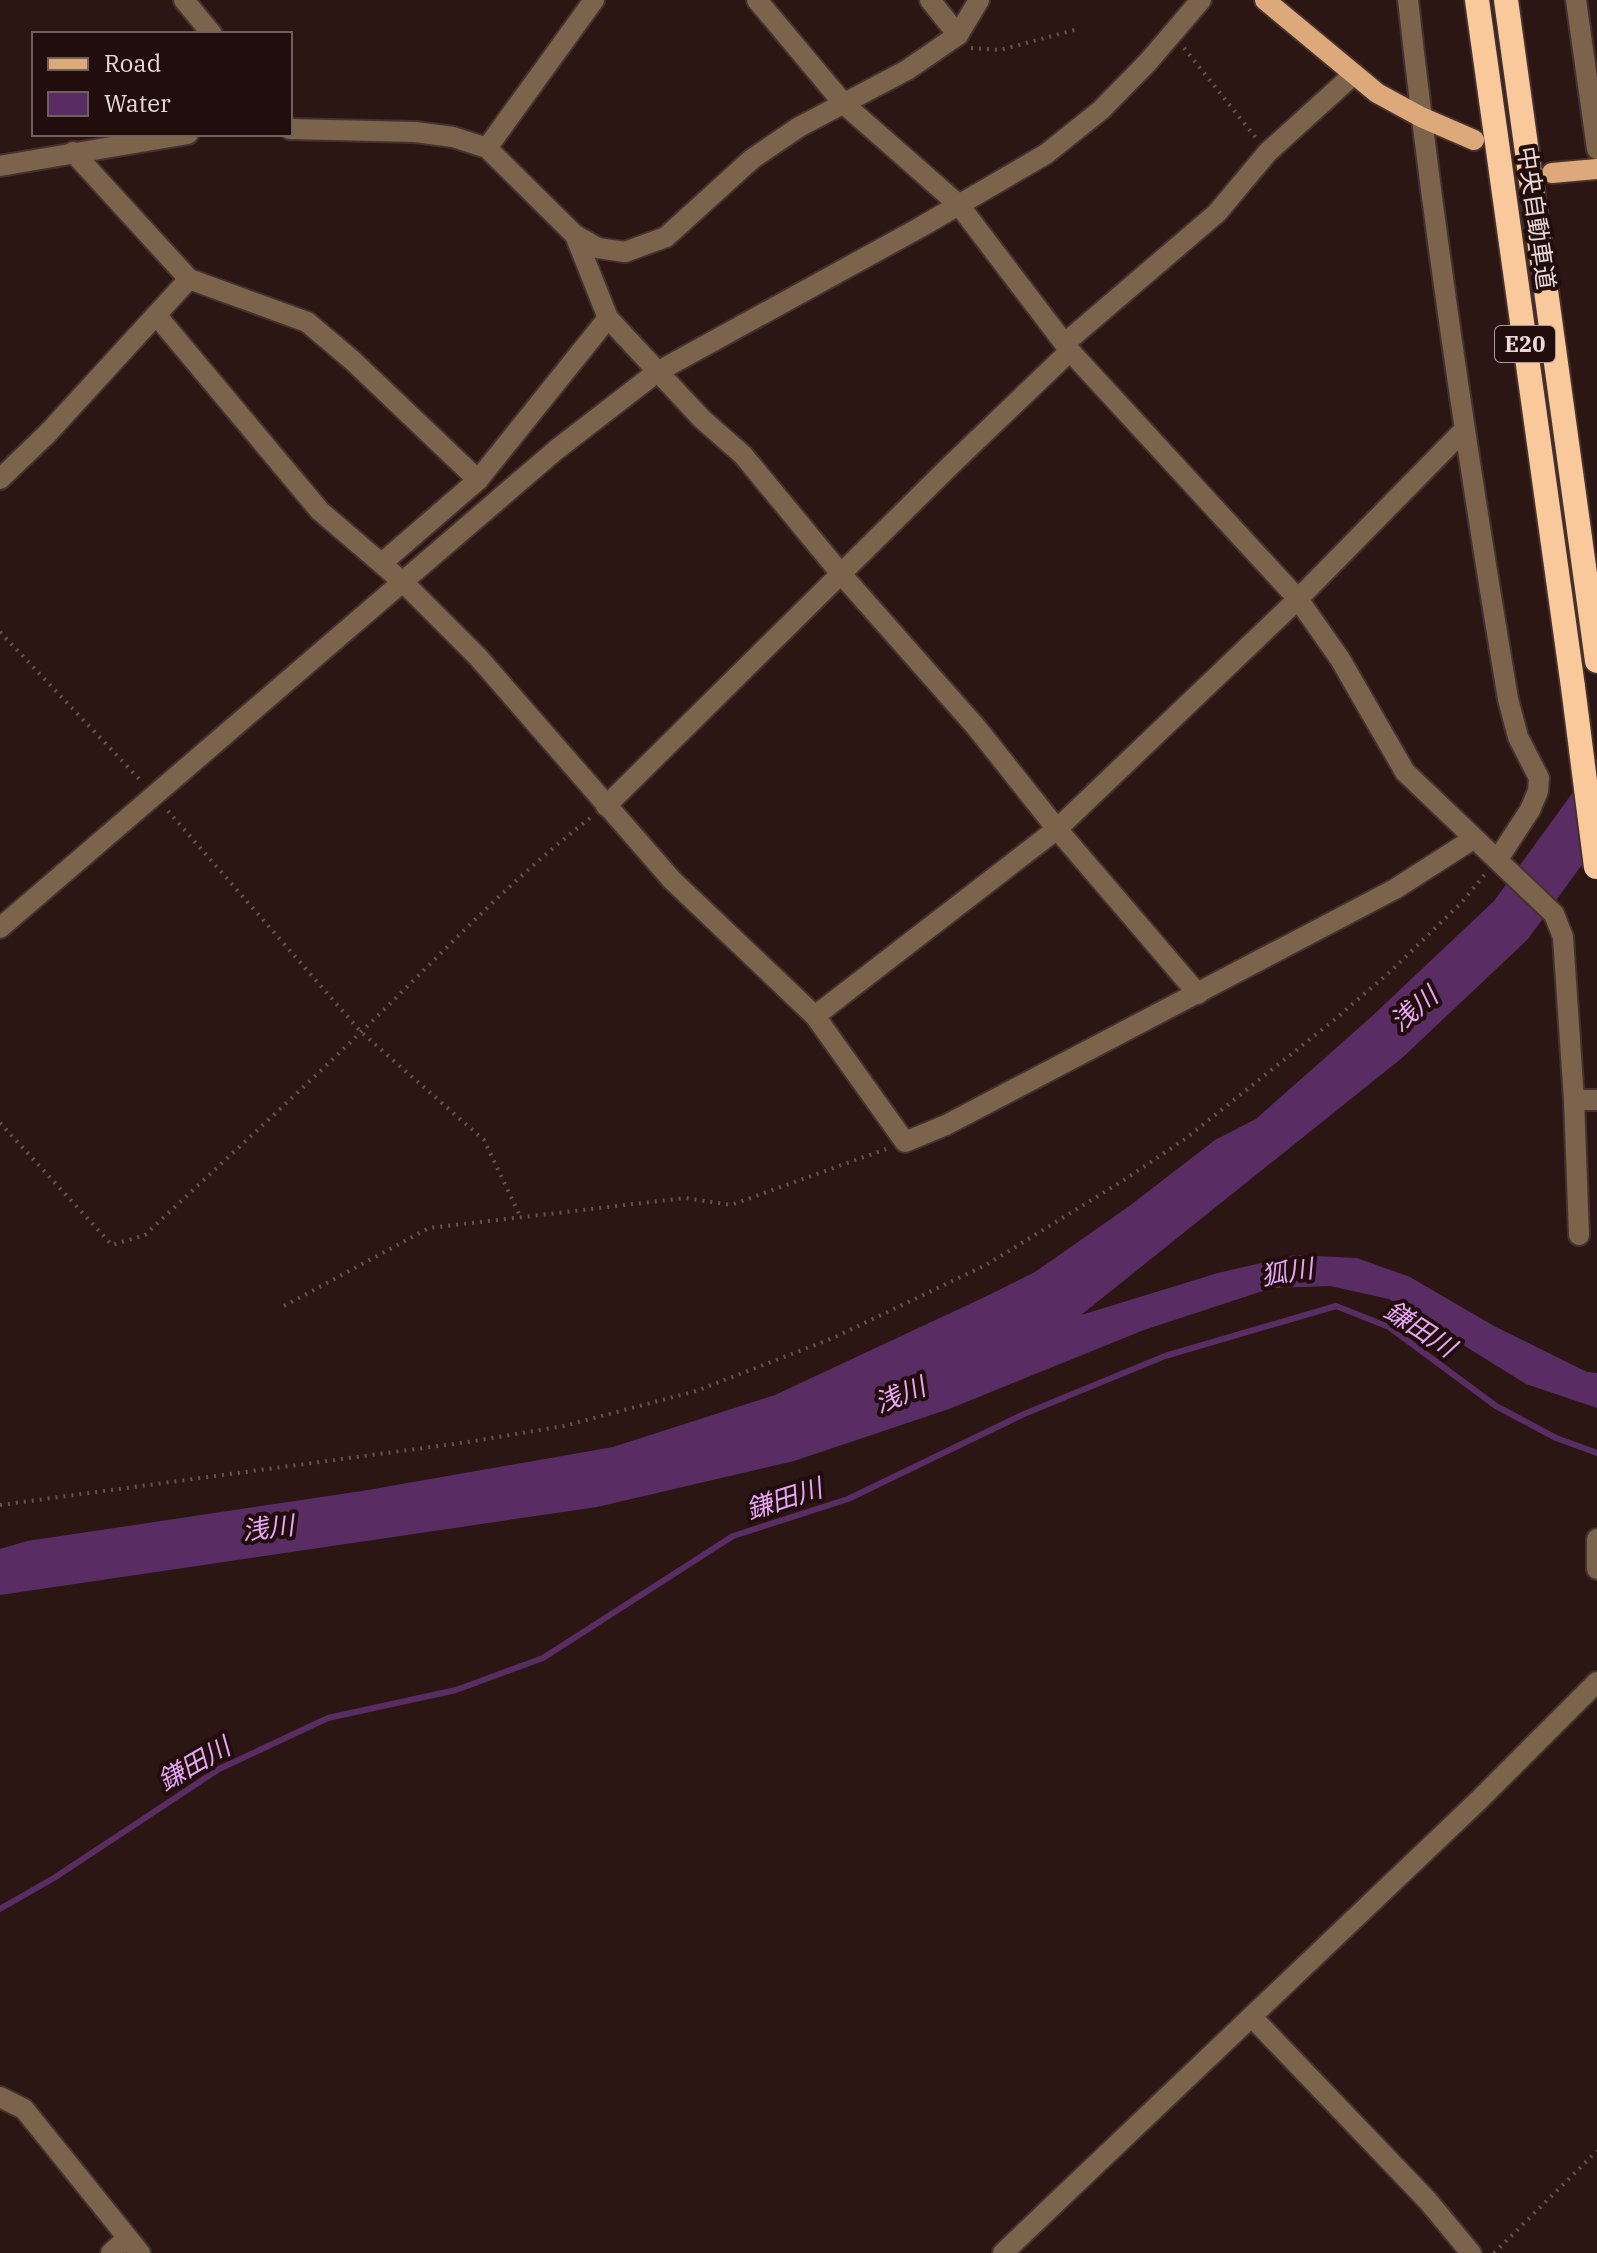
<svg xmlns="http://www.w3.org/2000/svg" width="1597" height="2253" viewBox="0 0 1597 2253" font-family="'IBM Plex Serif','Noto Sans JP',serif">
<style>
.water{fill:#592d63}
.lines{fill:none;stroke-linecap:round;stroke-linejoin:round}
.stream{stroke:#592d63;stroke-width:6}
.minor-casing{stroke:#45312e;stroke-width:24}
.major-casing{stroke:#45312e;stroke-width:24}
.highway-casing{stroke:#45312e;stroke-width:28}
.path{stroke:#66524f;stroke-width:4;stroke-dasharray:2 6;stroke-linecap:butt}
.minor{stroke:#7b634c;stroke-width:20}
.major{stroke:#dda97a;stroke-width:20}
.highway{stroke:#fac99b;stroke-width:24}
.highway-bridge-casing{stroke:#45312e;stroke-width:28;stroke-linecap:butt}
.highway-bridge{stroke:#fac99b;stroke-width:24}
.labels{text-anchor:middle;stroke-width:8;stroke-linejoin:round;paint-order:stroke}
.shield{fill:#210d0b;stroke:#ac9c99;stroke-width:2}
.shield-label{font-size:22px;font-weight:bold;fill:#e8d9d6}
.street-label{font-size:24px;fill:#e8d9d6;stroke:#210d0b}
.water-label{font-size:26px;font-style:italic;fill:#e7a5f7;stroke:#210d0b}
</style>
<rect width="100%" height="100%" fill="#2b1613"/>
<polygon class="water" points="1597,759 1597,844 1528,939 1402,1058 1081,1315 1218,1273 1295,1255 1357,1258 1410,1277 1494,1326 1587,1372 1597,1373 1597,1408 1526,1384 1389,1299 1330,1286 1272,1288 1144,1330 949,1409 794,1461 597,1507 0,1595 0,1549 27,1541 362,1491 613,1447 775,1395 989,1295 1035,1272 1128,1207 1215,1140 1256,1119 1370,1018 1494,901"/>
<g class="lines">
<polyline class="stream" points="0,1909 54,1878 219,1769 328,1718 456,1690 543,1658 733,1536 848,1499 1024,1414 1165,1356 1336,1306 1389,1327 1496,1406 1556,1438 1597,1453"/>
<defs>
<g id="minor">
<polyline points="184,0 212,34"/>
<polyline points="757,0 844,104 959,205 1070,351 1298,599 1340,659 1405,772 1554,914 1563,937 1574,1100 1579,1235"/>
<polyline points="930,0 958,35"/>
<path d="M1408,0C1434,234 1469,467 1508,699L1518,737L1539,778L1538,791L1530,810L1498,859"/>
<polyline points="1576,0 1597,149"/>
<polyline points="290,129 415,132 453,137 487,148 575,235 598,248 625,252 666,237 752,159 799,127 907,70 958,35 979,0"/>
<polyline points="487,148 594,0"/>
<polyline points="73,152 189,279 307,322 352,360 478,480"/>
<polyline points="0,166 188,134"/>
<polyline points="575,235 608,318 702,419 743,455 842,575 976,727 1057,829 1198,994"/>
<polyline points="157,316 320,511 404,583 478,657 672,880 815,1016 905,1142 946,1125 1395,889 1473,839"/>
<polyline points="1065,343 1217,213 1268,152 1354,74"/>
<polyline points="0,479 48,433 189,279"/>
<polyline points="382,563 478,480 608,318"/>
<polyline points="606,806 955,461 1070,351"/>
<polyline points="0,928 556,450 657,372 919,228 1046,154 1101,110 1148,62 1201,0"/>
<polyline points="815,1016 1057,829 1298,599 1463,431"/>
<polyline points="1574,1100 1597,1100"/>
<polyline points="1597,1539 1597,1569"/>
<polyline points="1252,2017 1428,2201 1471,2253"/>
<polyline points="0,2097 24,2109 140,2253"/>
<polyline points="111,2253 127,2238"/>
<polyline points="1003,2253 1477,1802 1597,1682"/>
</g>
<g id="major">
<polyline points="1265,0 1377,93 1421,117 1474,140"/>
<polyline points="1552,173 1597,169"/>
</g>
<g id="highway">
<polyline points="1477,0 1573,687"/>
<polyline points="1506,0 1597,661"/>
</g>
</defs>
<use href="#minor" class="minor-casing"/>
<use href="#major" class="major-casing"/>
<use href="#highway" class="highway-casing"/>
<g class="path">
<polyline points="971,48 1000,50 1078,29"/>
<polyline points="1184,48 1256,138"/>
<polyline points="0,632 143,783"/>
<polyline points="168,811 361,1032 484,1140 520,1216"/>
<path d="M0,1123L112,1245L145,1235C217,1167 291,1100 362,1031C438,958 509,880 593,816"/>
<polyline points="284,1306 429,1228 685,1198 731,1205 886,1149"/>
<polyline points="0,1505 468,1442 564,1426 696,1391 833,1338 986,1265 1124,1180 1185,1139 1334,1020 1392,970 1462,902 1486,873"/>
<polyline points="1494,2253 1597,2151"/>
</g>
<use href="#minor" class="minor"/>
<use href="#major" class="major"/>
<use href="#highway" class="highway"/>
<defs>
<polyline id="highway-bridge" points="1573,687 1596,867"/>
</defs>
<use href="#highway-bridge" class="highway-bridge-casing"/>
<use href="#highway-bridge" class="highway-bridge"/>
</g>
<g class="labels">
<rect class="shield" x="1495" y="326" width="60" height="36" rx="6"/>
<g class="shield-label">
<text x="1525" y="352">E20</text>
</g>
<g class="street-label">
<text transform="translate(1536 218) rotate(82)" y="8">中央自動車道</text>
</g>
<g class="water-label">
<text transform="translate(1414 1009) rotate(-40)" y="9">浅川</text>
<text transform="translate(1287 1272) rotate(-9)" y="9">狐川</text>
<text transform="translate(1420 1329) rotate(33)" y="9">鎌田川</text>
<text transform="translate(900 1395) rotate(-22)" y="9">浅川</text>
<text transform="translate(784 1499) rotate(-18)" y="9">鎌田川</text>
<text transform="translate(268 1528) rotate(-7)" y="9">浅川</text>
<text transform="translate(194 1764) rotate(-30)" y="9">鎌田川</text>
</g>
</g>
<rect x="32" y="32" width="260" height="104" fill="#210d0b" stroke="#715f5c" stroke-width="2"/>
<rect x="48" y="58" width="40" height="12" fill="#dda97a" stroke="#715f5c" stroke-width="2"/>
<text x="104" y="72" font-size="24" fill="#e8d9d6">Road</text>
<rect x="48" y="92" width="40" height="24" fill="#592d63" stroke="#715f5c" stroke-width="2"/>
<text x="104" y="112" font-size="24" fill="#e8d9d6">Water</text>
</svg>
